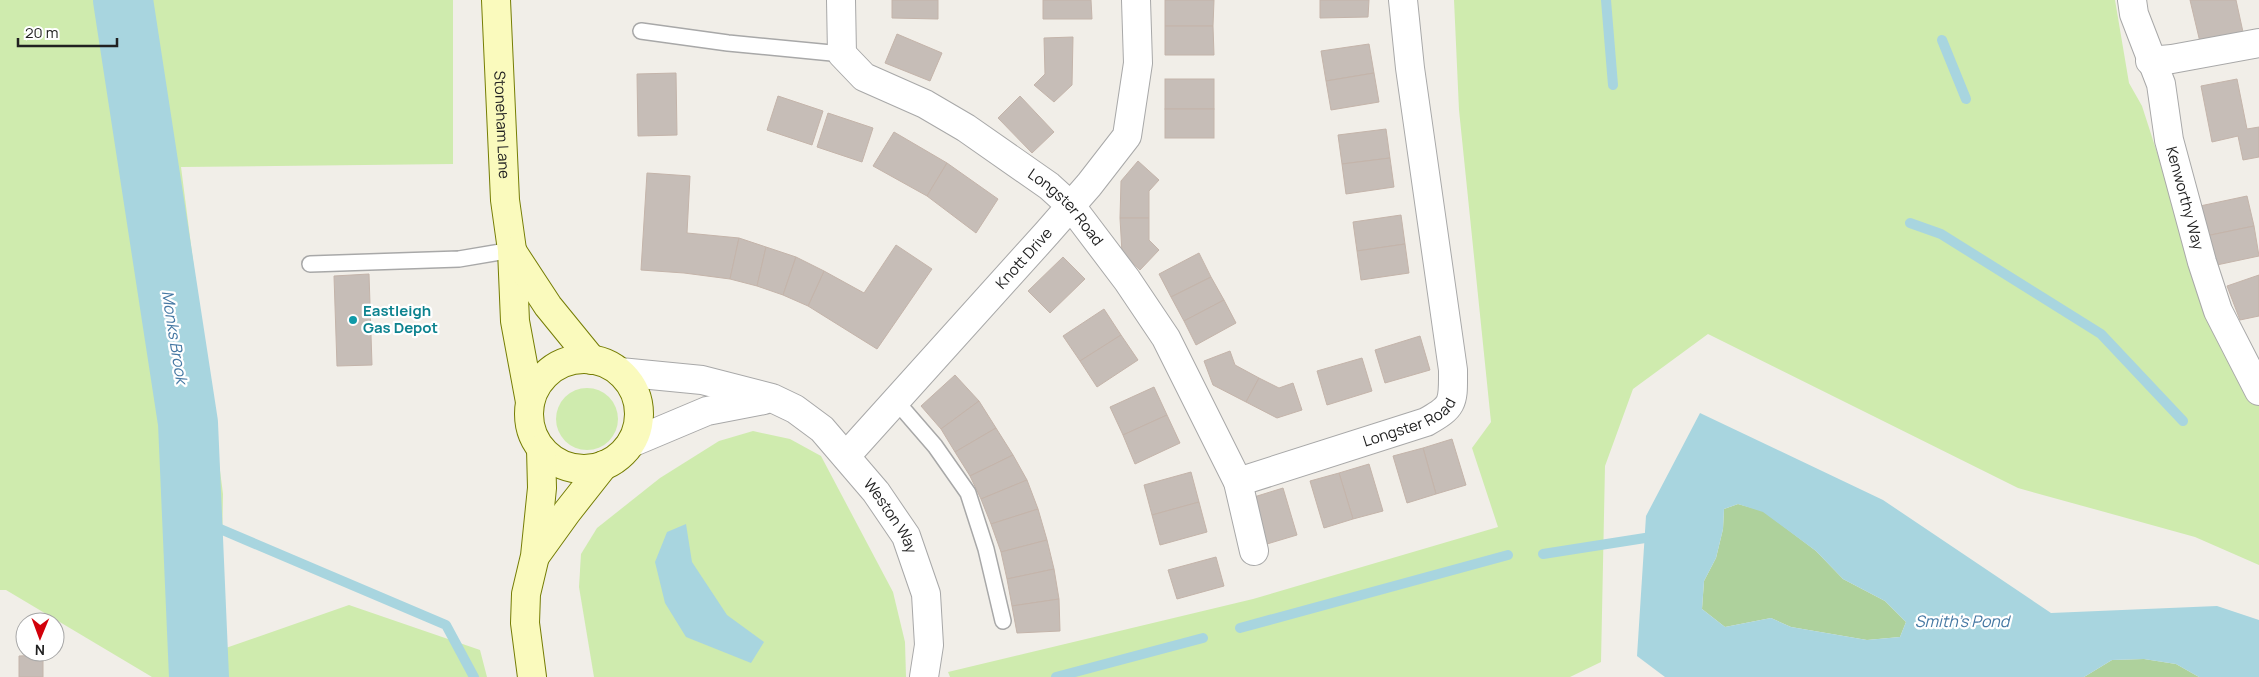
<svg xmlns="http://www.w3.org/2000/svg" width="2259" height="677" viewBox="0 0 2259 677" font-family="Manrope,sans-serif">
<style>
.grass{fill:#cfebae}
.forest{fill:#aed19c}
.water{fill:#a8d5df;fill-rule:evenodd}
.lines{fill:none;stroke-linecap:round;stroke-linejoin:round}
.stream{stroke:#a8d5df;stroke-width:10}
.river{stroke:#a8d5df;stroke-width:60}
.building{fill:#c6bdb7;stroke:#c4b4aa}
.lane-casing{stroke:#a8a8a8;stroke-width:18}
.street-casing{stroke:#a8a8a8;stroke-width:30}
.secondary-casing{stroke:#757d04;stroke-width:30}
.lane{stroke:#fff;stroke-width:15}
.street{stroke:#fff;stroke-width:28}
.secondary{stroke:#fafabd;stroke-width:28}
.culture-dot{fill:#0f9aa8;stroke:#fff;stroke-width:2}
.labels{text-anchor:middle;stroke-width:4.5;stroke-linejoin:round;paint-order:stroke}
.street-label{font-size:15px;fill:#212121;stroke:#fff}
.culture-label{font-size:15px;font-weight:bold;fill:#0d838f;stroke:#fff;text-anchor:start}
.water-label{font-size:16px;font-style:italic;fill:#4578a3;stroke:#fff}
</style>
<rect width="100%" height="100%" fill="#f1eee8"/>
<g class="grass">
<polygon points="0,0 453,0 453,164 181,167 223,494 220,650 349,605 480,650 487,677 221,677 220,650 175,677 152,677 6,590 0,590"/>
<polygon points="1454,0 2115,0 2129,83 2142,106 2202,292 2259,406 2259,565 2195,537 2018,488 1708,334 1633,389 1605,466 1601,662 1570,677 950,677 948,672 1253,599 1498,527 1472,448 1491,422 1459,110"/>
<circle cx="587" cy="419" r="31"/>
<polygon points="753,431 790,439 821,456 893,592 905,642 906,677 594,677 579,587 581,554 597,528 660,478 719,441"/>
</g>
<g class="forest">
<polygon points="1738,504 1763,511 1816,551 1843,579 1885,601 1906,622 1900,637 1867,640 1791,627 1771,618 1725,627 1702,609 1704,581 1716,558 1723,529 1724,509"/>
<polygon points="2144,659 2176,664 2199,677 2084,677 2112,660"/>
</g>
<g class="water">
<path d="M1700,413L1883,500L2051,613L2217,606L2259,620V677H2199L2176,664L2144,659L2112,660L2084,677H1665L1637,656L1646,516ZM1738,504L1763,512L1816,551L1843,579L1885,601L1906,622L1900,637L1867,640L1791,627L1771,618L1725,627L1702,609L1704,581L1716,558L1723,529L1724,509Z"/>
<polygon points="686,524 692,562 727,615 764,642 751,663 686,637 665,603 655,562 667,532"/>
</g>
<g class="lines">
<g class="stream">
<polyline points="1606,0 1613,85"/>
<polyline points="1942,40 1966,99"/>
<polyline points="1910,223 1941,234 2101,334 2183,421"/>
<polyline points="192,517 446,625 474,677"/>
<polyline points="1543,554 1645,538"/>
<polyline points="1240,628 1508,555"/>
<polyline points="1056,677 1203,638"/>
</g>
<polyline class="river" points="123,0 188,423 199,677"/>
</g>
<g class="building">
<polygon points="892,0 938,0 938,19 892,18"/>
<polygon points="1043,0 1091,0 1092,19 1043,19"/>
<polygon points="1165,0 1214,0 1213,26 1165,26"/>
<polygon points="1320,0 1369,0 1368,17 1320,18"/>
<polygon points="2190,0 2236,0 2243,32 2200,42"/>
<polygon points="1165,26 1213,26 1214,55 1165,55"/>
<polygon points="897,34 942,53 930,81 885,63"/>
<polygon points="1073,37 1072,85 1054,102 1034,85 1045,74 1044,38"/>
<polygon points="1369,44 1374,73 1326,81 1321,51"/>
<polygon points="676,73 677,135 638,136 637,74"/>
<polygon points="1374,73 1379,102 1331,110 1326,81"/>
<rect x="1165" y="79" width="49" height="30"/>
<polygon points="2237,79 2247,129 2259,127 2259,157 2243,160 2238,136 2212,142 2201,86"/>
<polygon points="778,96 823,111 812,145 767,130"/>
<polygon points="1020,96 1054,132 1032,153 998,118"/>
<rect x="1165" y="109" width="49" height="29"/>
<polygon points="828,113 873,128 862,162 817,147"/>
<polygon points="1386,129 1390,158 1342,164 1338,135"/>
<polygon points="894,132 947,163 927,196 873,166"/>
<polygon points="1390,158 1394,187 1346,194 1342,164"/>
<polygon points="1138,161 1159,180 1149,191 1149,218 1120,218 1121,181"/>
<polygon points="947,163 998,199 976,233 927,196"/>
<polygon points="647,173 690,176 687,233 739,238 730,279 684,273 641,270"/>
<polygon points="2247,196 2254,226 2206,236 2200,206"/>
<polygon points="1401,215 1405,244 1357,251 1353,222"/>
<polygon points="1120,218 1149,218 1149,240 1159,250 1140,270 1122,253"/>
<polygon points="2254,226 2259,256 2212,266 2206,236"/>
<polygon points="739,238 766,247 757,286 730,279"/>
<polygon points="1405,244 1409,273 1361,280 1357,251"/>
<polygon points="896,245 932,269 877,349 808,306 824,271 864,293"/>
<polygon points="766,247 796,257 783,295 757,286"/>
<polygon points="1199,253 1211,277 1171,297 1159,274"/>
<polygon points="796,257 824,271 808,306 783,295"/>
<polygon points="1063,257 1085,279 1050,313 1028,291"/>
<polygon points="369,274 372,365 337,366 334,276"/>
<polygon points="2259,275 2259,316 2240,320 2227,286"/>
<polygon points="1211,277 1224,300 1184,321 1171,297"/>
<polygon points="1224,300 1236,323 1196,345 1184,321"/>
<polygon points="1104,309 1121,335 1080,361 1063,336"/>
<polygon points="1121,335 1138,360 1097,387 1080,361"/>
<polygon points="1420,336 1430,370 1385,383 1375,350"/>
<polygon points="1230,351 1235,365 1259,378 1246,402 1213,385 1204,361"/>
<polygon points="1362,358 1372,391 1327,405 1317,371"/>
<polygon points="955,375 979,401 941,429 921,406"/>
<polygon points="1259,378 1279,388 1293,383 1302,410 1277,418 1246,402"/>
<polygon points="1154,387 1167,415 1123,435 1110,407"/>
<polygon points="979,401 996,428 955,452 941,429"/>
<polygon points="1167,415 1180,443 1135,464 1123,435"/>
<polygon points="996,428 1013,455 970,476 955,452"/>
<polygon points="1452,439 1466,485 1436,494 1423,448"/>
<polygon points="1423,448 1436,494 1407,503 1393,456"/>
<polygon points="1013,455 1027,480 981,499 970,476"/>
<polygon points="1369,464 1383,511 1353,519 1339,473"/>
<polygon points="1191,472 1199,502 1152,515 1144,485"/>
<polygon points="1339,473 1353,519 1324,528 1310,481"/>
<polygon points="1027,480 1038,509 991,524 981,499"/>
<polygon points="1283,488 1297,535 1267,544 1254,497"/>
<polygon points="1199,502 1207,532 1160,545 1152,515"/>
<polygon points="1038,509 1047,540 1001,552 991,524"/>
<polygon points="1047,540 1054,569 1007,579 1001,552"/>
<polygon points="1216,557 1224,586 1177,599 1168,570"/>
<polygon points="1054,569 1059,599 1012,606 1007,579"/>
<polygon points="1059,599 1060,631 1017,633 1012,606"/>
<polygon points="43,655 43,677 19,677 19,656"/>
</g>
<g class="lines">
<defs>
<g id="lane">
<polyline points="641,31 728,43 842,54"/>
<polyline points="310,264 459,259 512,250"/>
<polyline points="896,401 935,446 968,493 986,549 1003,621"/>
</g>
<g id="street">
<path id="s1" d="M841,0L842,54L864,77L925,104L966,128L1049,186L1071,206L1127,280L1166,338L1238,482L1254,551"/>
<path id="s2" d="M2132,0L2134,14L2161,84L2169,140L2202,262L2218,311L2259,391"/>
<polyline points="2150,61 2172,59 2259,43"/>
<path id="s3" d="M620,372L702,380L772,398L795,409L822,429L876,492L906,536L926,594L929,645L924,677"/>
<polyline points="631,443 707,411 764,400"/>
<path id="s4" d="M846,456L1047,233L1089,185L1127,136L1138,63L1136,0"/>
<path id="s5" d="M1238,482L1426,422C1455,406 1453,402 1453,370L1410,68L1403,0"/>
</g>
<g id="secondary">
<path id="s6" d="M496,0L505,200L512,250L515,321L530,402"/>
<polyline points="512,251 548,306 592,360"/>
<circle cx="584" cy="414" r="55"/>
<polyline points="536,555 567,512 604,465"/>
<polyline points="532,677 525,623 526,594 535,556 542,488 541,449"/>
</g>
</defs>
<use href="#lane" class="lane-casing"/>
<use href="#street" class="street-casing"/>
<use href="#secondary" class="secondary-casing"/>
<use href="#lane" class="lane"/>
<use href="#street" class="street"/>
<use href="#secondary" class="secondary"/>
</g>
<circle class="culture-dot" cx="353" cy="320" r="5"/>
<g class="labels">
<g class="street-label">
<text dy="5" stroke="none"><textPath href="#s6" startOffset="125">Stoneham Lane</textPath></text>
<text dy="5" stroke="none"><textPath href="#s2" startOffset="206">Kenworthy Way</textPath></text>
<text dy="5" stroke="none"><textPath href="#s1" startOffset="328">Longster Road</textPath></text>
<text dy="5" stroke="none"><textPath href="#s4" startOffset="266">Knott Drive</textPath></text>
<text dy="5" stroke="none"><textPath href="#s5" startOffset="182">Longster Road</textPath></text>
<text dy="5" stroke="none"><textPath href="#s3" startOffset="325">Weston Way</textPath></text>
</g>
<g class="culture-label">
<text x="363" y="316">Eastleigh<tspan x="363" dy="17">Gas Depot</tspan></text>
</g>
<g class="water-label">
<text transform="translate(175 337) rotate(81)" y="6">Monks Brook</text>
<text x="1962" y="627">Smith's Pond</text>
</g>
</g>
<g transform="translate(40 637) rotate(181)"><circle r="24" fill="#ffffff" stroke="#a6a6a6"/>
<path d="M0-4L9 19L0 12L-9 19Z" fill="#d2000a"/>
<text y="-8" font-size="14" font-weight="bold" text-anchor="middle" fill="#212121">N</text>
</g>
<path d="M18 38v8h99v-8" fill="none" stroke="#212121" stroke-width="2.5"/>
<text x="25" y="38" font-size="15" fill="#212121" stroke="#ffffff" stroke-width="4" paint-order="stroke">20 m</text>
</svg>
